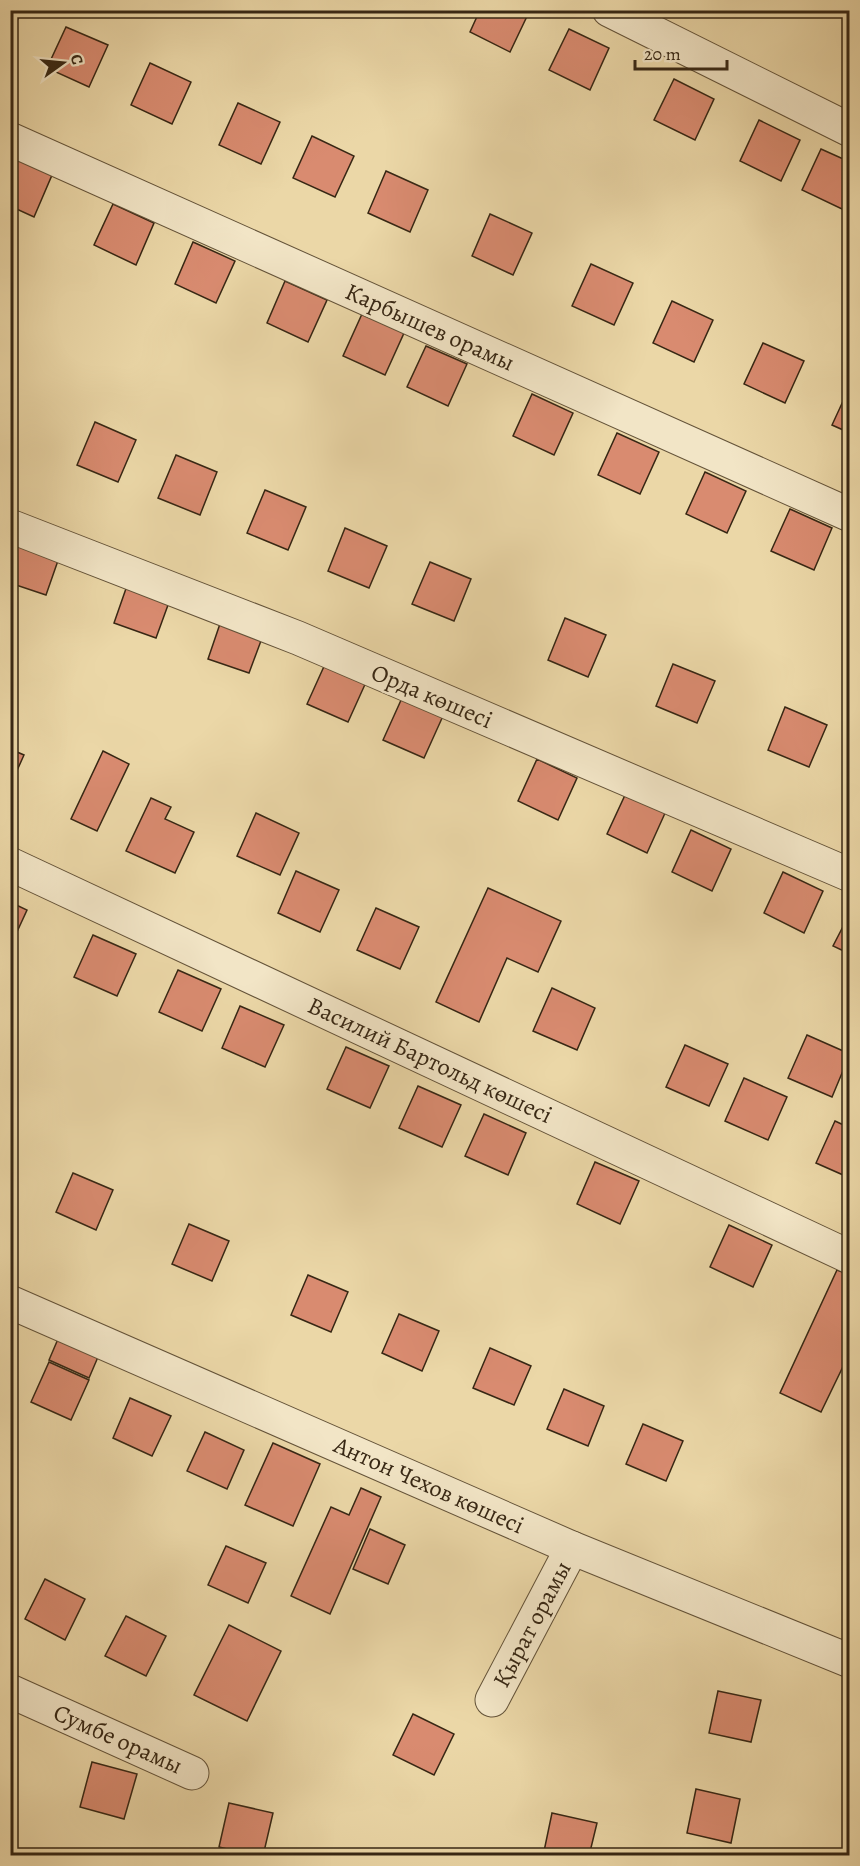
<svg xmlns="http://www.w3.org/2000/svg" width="860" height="1866" viewBox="0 0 860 1866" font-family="Alegreya,serif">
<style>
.building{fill:#d98b70;stroke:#372714;stroke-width:1.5}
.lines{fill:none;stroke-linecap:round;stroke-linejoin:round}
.minor-casing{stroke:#645339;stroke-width:35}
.minor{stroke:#f2e5c6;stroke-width:33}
.labels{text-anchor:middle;stroke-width:5;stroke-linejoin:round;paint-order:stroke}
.street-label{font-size:24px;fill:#372714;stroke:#f2e5c6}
</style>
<rect width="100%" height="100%" fill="#ebd7a7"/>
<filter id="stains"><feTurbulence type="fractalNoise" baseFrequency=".00333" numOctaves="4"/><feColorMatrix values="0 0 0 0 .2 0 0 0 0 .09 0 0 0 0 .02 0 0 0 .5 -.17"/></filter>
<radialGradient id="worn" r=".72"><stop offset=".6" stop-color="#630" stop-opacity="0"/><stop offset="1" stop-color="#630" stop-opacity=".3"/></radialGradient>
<g class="building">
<polygon points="10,10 22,10 10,36"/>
<polygon points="480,10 530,10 510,52 470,32"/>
<polygon points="66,27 108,45 89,87 47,68"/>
<polygon points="569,29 609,48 590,90 549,70"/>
<polygon points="150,63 191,82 172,124 131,105"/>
<polygon points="674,79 714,99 695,140 654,120"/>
<polygon points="238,103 280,122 261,164 219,145"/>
<polygon points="759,120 800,140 781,181 740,161"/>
<polygon points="312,136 354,156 335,197 293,178"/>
<polygon points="821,149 850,162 850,194 842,209 802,190"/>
<polygon points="11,156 52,175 34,217 10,206"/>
<polygon points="386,171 428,190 410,232 368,213"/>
<polygon points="113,204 154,223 136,265 94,245"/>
<polygon points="490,214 532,233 513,275 472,256"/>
<polygon points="193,242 235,261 216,303 175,284"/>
<polygon points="591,264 633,283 614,325 572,306"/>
<polygon points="285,281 327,300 308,342 267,323"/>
<polygon points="672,301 713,320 694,362 653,343"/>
<polygon points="362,314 404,333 385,375 343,356"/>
<polygon points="763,343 804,361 785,403 744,384"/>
<polygon points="426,346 467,364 448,406 407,387"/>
<polygon points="850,386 850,433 832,425"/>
<polygon points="532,394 573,413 554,455 513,436"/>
<polygon points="95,422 136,440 118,482 77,465"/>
<polygon points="617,433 659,452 640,494 598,475"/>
<polygon points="176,455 217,472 200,515 158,498"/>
<polygon points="705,472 746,491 727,533 686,514"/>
<polygon points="265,490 306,507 288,550 247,533"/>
<polygon points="790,509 832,528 814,570 771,551"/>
<polygon points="345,528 387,546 369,588 328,571"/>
<polygon points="19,537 61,552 46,595 10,583 10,562"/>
<polygon points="430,562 471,579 454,621 412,604"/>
<polygon points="129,580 172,594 156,638 114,623"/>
<polygon points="223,615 265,630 249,673 208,659"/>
<polygon points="565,618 606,635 588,677 548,660"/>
<polygon points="326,662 367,680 348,722 307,704"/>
<polygon points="673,664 715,681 697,723 656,706"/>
<polygon points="402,698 443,716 424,758 383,740"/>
<polygon points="785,707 827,725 809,767 768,750"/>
<polygon points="10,749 24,755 10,786"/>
<polygon points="103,751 129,764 97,831 71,819"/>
<polygon points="537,759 577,778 558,820 518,801"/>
<polygon points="626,793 666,811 647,853 607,834"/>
<polygon points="151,798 171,807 165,819 194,832 175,873 126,851"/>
<polygon points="256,813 299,833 280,875 237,856"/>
<polygon points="691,830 731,849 712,891 672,872"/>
<polygon points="296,871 339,890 320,932 278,913"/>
<polygon points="783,872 823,891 804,933 764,913"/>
<polygon points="488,888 561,921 538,972 507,958 479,1022 436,1002"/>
<polygon points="10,902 27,910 10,947"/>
<polygon points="376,908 419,927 400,969 357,950"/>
<polygon points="850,913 850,954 833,946"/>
<polygon points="93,935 136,954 117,996 74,977"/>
<polygon points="178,970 221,989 202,1031 159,1012"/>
<polygon points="552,988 595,1008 577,1050 533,1031"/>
<polygon points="240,1006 284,1025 265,1067 222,1048"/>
<polygon points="807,1035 850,1054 832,1097 788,1078"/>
<polygon points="685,1045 728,1064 709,1106 666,1087"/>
<polygon points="346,1047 389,1066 370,1108 327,1089"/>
<polygon points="744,1078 787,1097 768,1140 725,1121"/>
<polygon points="418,1086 461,1105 442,1147 399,1128"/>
<polygon points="484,1114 526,1133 508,1175 465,1156"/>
<polygon points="835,1121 850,1128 850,1178 816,1163"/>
<polygon points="595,1162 639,1181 620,1224 577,1204"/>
<polygon points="73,1173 113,1190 96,1230 56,1212"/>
<polygon points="189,1224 229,1241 212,1281 172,1264"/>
<polygon points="729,1225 772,1245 753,1287 710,1267"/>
<polygon points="837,1270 850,1275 850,1352 821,1412 780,1393"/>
<polygon points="308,1275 348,1292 331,1332 291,1315"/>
<polygon points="399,1314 439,1331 422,1371 382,1353"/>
<polygon points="58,1339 98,1357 89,1378 49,1360"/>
<polygon points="490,1348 531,1366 514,1405 473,1388"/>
<polygon points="49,1362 89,1380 71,1420 31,1402"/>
<polygon points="564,1389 604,1406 588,1446 547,1429"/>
<polygon points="130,1398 171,1416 152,1456 113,1438"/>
<polygon points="643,1424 683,1441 666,1481 626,1464"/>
<polygon points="205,1432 244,1450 227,1489 187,1471"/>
<polygon points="273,1443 320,1464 293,1526 245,1505"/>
<polygon points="361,1488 381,1497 330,1614 291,1596 331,1507 349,1515"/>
<polygon points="370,1529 405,1545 388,1584 353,1569"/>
<polygon points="226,1546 266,1563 248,1603 208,1585"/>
<polygon points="45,1579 85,1599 65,1640 25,1619"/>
<polygon points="126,1616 166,1636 146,1676 105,1656"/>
<polygon points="229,1625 281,1651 247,1721 194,1695"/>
<polygon points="718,1691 761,1700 751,1742 709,1733"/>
<polygon points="413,1714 454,1734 434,1775 393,1755"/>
<polygon points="92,1762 137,1774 124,1819 80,1807"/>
<polygon points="696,1789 740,1799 731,1843 687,1833"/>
<polygon points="229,1803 273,1813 263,1856 256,1856 219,1847"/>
<polygon points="552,1813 597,1823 589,1856 543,1856"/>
</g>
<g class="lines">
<defs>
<g id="minor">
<polyline points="609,10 850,130"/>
<polyline points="10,139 850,515"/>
<polyline points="10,526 298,638 850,875"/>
<polyline points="10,864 850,1257"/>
<polyline points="10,1302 572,1548 850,1661"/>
<polyline points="10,1691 192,1773"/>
<polyline points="492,1700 572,1548"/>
</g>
</defs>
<use href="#minor" class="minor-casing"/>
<use href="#minor" class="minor"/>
</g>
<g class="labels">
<g class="street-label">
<text transform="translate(430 327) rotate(24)" y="8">Карбышев орамы</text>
<text transform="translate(432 696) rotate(23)" y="8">Орда көшесі</text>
<text transform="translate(430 1060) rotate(25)" y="8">Василий Бартольд көшесі</text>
<text transform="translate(429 1485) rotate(24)" y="8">Антон Чехов көшесі</text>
<text transform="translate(532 1624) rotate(-62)" y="8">Қырат орамы</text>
<text transform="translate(118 1739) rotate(24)" y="8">Сумбе орамы</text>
</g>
</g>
<rect width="860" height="1866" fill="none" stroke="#ebd7a7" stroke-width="36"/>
<rect x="12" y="12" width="836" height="1842" fill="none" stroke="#372714" stroke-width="3"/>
<rect x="18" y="18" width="824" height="1830" fill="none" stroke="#372714" stroke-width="1.5"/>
<g transform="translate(63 63) rotate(75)" stroke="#f2e5c6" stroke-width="4.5" paint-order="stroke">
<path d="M0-4.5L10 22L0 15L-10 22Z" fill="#372714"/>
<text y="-9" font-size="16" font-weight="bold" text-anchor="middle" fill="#372714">С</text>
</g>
<path d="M635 60v9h92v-9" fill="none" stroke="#372714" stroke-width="3"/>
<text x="644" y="60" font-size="18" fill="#372714" stroke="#f2e5c6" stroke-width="4.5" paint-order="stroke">20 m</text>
<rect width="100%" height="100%" filter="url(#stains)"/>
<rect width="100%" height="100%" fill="url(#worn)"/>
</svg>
